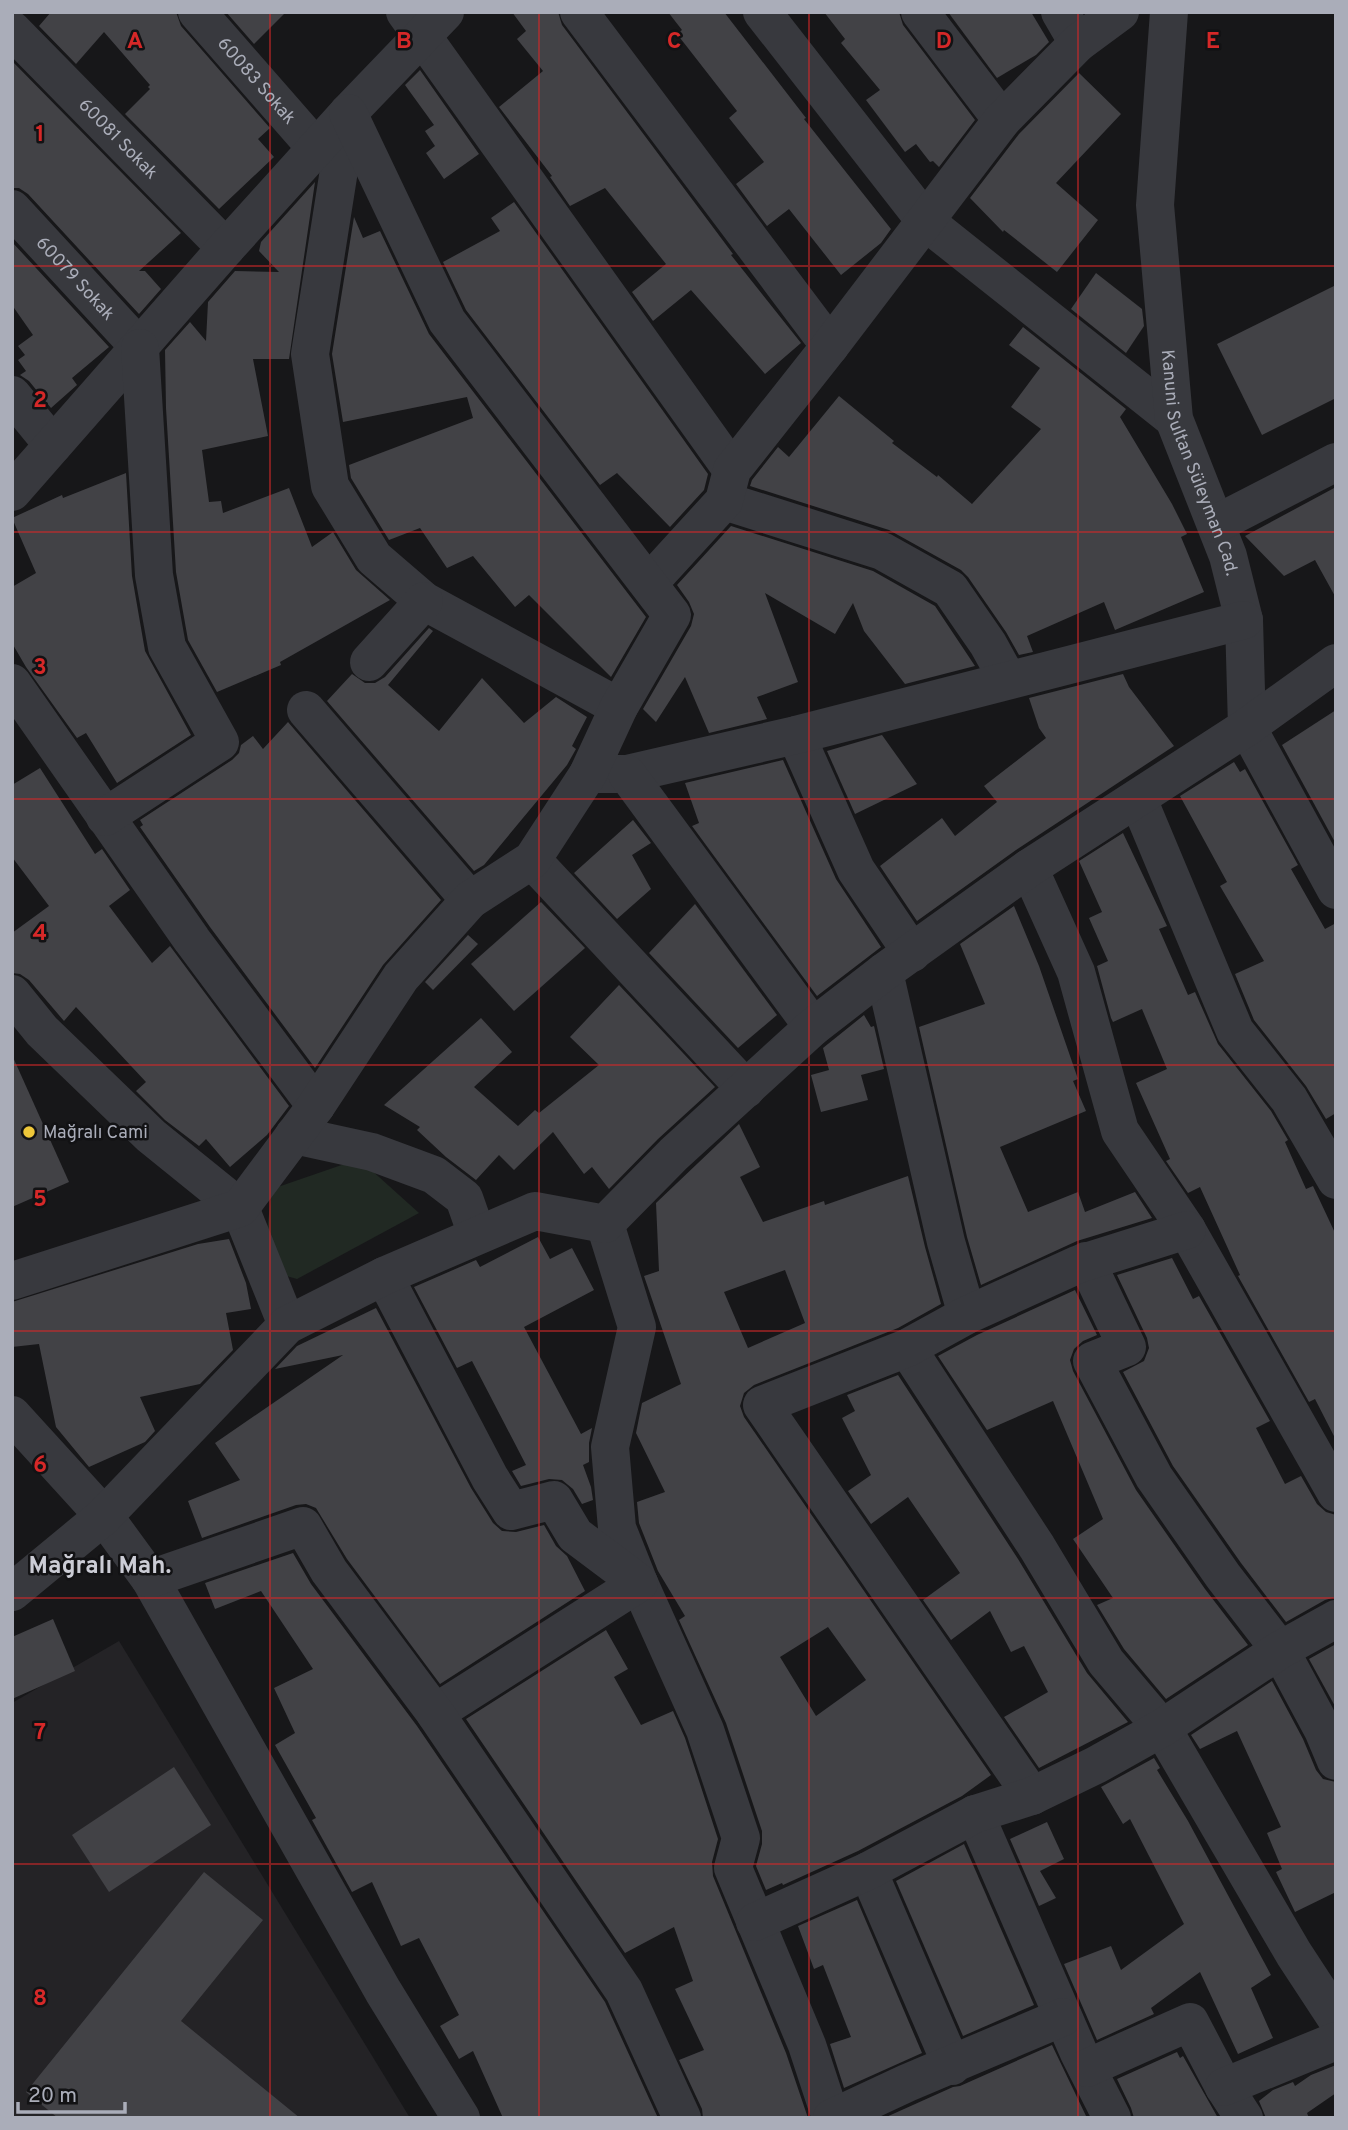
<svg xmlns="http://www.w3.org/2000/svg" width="1348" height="2130" viewBox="0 0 1348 2130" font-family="Overpass,sans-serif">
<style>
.built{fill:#242326}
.green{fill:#212923}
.building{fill:#424246;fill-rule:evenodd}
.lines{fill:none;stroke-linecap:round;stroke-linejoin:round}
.minor{stroke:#38393e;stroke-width:38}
.grid{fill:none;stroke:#d62828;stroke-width:2;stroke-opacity:0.55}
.poi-dot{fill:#eec73a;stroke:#121214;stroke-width:2.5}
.labels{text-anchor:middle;stroke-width:5;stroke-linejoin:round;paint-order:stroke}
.street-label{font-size:18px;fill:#aaadb9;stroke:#121214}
.poi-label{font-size:18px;fill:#aaadb9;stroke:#121214;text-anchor:start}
.district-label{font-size:24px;font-weight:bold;fill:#cbccd5;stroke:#121214}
.grid-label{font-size:23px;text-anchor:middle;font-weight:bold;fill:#d62828;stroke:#121214;stroke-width:5;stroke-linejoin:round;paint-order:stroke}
</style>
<rect width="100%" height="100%" fill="#171719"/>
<polygon class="built" points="119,1641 410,2118 12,2118 12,1703"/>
<polygon class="green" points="359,1159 419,1213 297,1279 283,1275 267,1231 272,1189"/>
<g class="building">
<polygon points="51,12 176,12 181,26 270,128 258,139 274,157 219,209 125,114 150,89 148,87 150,85 104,32 76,64 39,26"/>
<polygon points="226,12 286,12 254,44"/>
<polygon points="512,12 558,12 562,25 733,254 731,255 801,343 765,374 691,290 653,321 632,292 666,264 605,188 570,206 550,177 552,176 499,107 543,71 517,39 526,31"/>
<polygon points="668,12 724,12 806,118 804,119 891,229 881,243 841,275 789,209 767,226 736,184 764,162 729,118 737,111 677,34 682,30"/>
<polygon points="824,12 899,12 903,25 975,120 939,167 933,161 930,162 916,144 905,152 866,100 880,90 841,43 845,39"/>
<polygon points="948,12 1031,12 1049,42 1036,55 997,78"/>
<polygon points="12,61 181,233 139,271 145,271 161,289 139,314 28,194 19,188 12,188"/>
<polygon points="420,70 479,154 444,179 426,153 435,146 425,131 434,125 405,85"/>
<polygon points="1079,73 1121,114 1056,183 1098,220 1057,272 1004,230 1003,232 970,198 1019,134"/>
<polygon points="315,182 289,359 253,359 268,436 202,450 209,502 221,501 223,513 289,488 312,547 333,532 356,570 390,600 280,662 281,665 217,692 188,640 176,572 166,408 165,350 190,322 206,341 208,302 235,271 279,272 259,251 261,242"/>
<polygon points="514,202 708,474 704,490 670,527 617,473 600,485 466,310 443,262 500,231 491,218"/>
<polygon points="354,217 363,238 380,231 429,334 646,617 611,677 529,595 515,607 473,556 447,568 420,528 389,540 351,478 349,465 473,418 467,397 343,422 332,354"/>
<polygon points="12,242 109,347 72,378 77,385 51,408 29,381 20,375 26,371 18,360 25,355 18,346 33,335 12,305"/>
<polygon points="1096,273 1142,309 1144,326 1126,353 1071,309"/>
<polygon points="1336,285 1336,398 1262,435 1217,344"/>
<polygon points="1023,327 1126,409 1120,417 1172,504 1187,534 1181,537 1204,592 1115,630 1104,602 1027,636 1033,652 1019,655 1006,632 968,577 961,570 889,530 750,486 752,480 778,447 789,457 839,396 894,441 892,443 937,477 938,475 972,504 1041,429 1011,407 1040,368 1009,345"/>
<polygon points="126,473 132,576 145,651 191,735 117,783 86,733 77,738 26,667 12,643 12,587 36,573 12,518 62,495 63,498"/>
<polygon points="1336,487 1336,598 1315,560 1284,576 1245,536"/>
<polygon points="731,526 873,571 935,606 975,666 905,684 864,631 853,603 835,634 765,593 798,682 757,697 767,719 709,733 685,677 656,722 643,709 691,626 694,614 689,602 677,585"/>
<polygon points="429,628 433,631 388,685 439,731 482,678 524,723 556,697 587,717 572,746 576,749 567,765 484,865 474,871 327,701 352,674 365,683 375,683 385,677"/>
<polygon points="1123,674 1129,687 1174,746 1016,850 917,921 880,866 942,818 955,836 997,802 984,786 1046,738 1039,728 1029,698"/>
<polygon points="1336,710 1336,844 1282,745"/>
<polygon points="288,722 441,900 383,965 315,1068 210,927 140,827 143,825 140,820 232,760 239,753 241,745 253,736 263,749"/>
<polygon points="882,735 917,784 855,814 827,751"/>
<polygon points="783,760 836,879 881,947 817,996 692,826 699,823 685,783"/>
<polygon points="1234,762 1240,772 1245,769 1298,865 1291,869 1325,929 1336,923 1336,1113 1326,1119 1306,1086 1254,1020 1235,974 1264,961 1220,886 1227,882 1180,796"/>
<polygon points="40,768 95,854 102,849 130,890 109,906 152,963 170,946 289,1106 267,1135 230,1167 206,1139 199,1146 165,1120 136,1091 146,1082 76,1007 64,1021 29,980 20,974 12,973 12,933 49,906 12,857 12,785"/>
<polygon points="633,820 651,843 632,855 651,889 617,919 574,873"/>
<polygon points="1123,833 1167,926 1159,929 1188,995 1195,992 1218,1044 1271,1111 1288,1140 1285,1142 1306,1189 1313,1186 1336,1235 1336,1440 1315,1399 1309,1402 1238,1276 1240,1275 1200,1187 1188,1193 1166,1161 1170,1159 1136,1083 1167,1069 1142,1009 1113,1022 1111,1018 1097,966 1108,961 1089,918 1102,912 1079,861"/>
<polygon points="541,902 585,948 514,1011 471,964"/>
<polygon points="695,904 777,1015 738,1048 649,953"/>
<polygon points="1014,906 1039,966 1078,1079 1073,1081 1086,1111 1000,1147 1028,1212 1078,1192 1085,1212 1135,1192 1152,1218 1077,1241 981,1285 967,1237 919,1027 985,1004 960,944"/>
<polygon points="468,935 478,944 433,990 425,982"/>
<polygon points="619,985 715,1087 658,1139 609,1189 592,1167 584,1174 553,1132 514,1170 499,1155 476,1180 446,1157 417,1130 420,1127 384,1105 481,1018 512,1052 474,1087 518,1126 535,1110 539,1113 599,1065 570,1037"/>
<polygon points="864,1015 871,1027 874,1026 884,1069 861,1075 868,1100 821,1112 811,1075 829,1070 823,1048"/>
<polygon points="12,1055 69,1182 12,1207"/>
<path d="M739,1124L760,1167L740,1177L763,1222L824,1201L825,1205L908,1176L925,1247L941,1304L898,1328L754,1385L744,1393L740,1406L744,1417L991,1775L962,1796L858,1851L783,1885L782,1883L766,1890L756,1866L762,1844V1831L726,1723L679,1620L685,1616L658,1571L639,1523L637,1502L665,1492L636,1433L642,1403L681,1384L644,1276L659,1271L656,1203ZM785,1270L805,1323L748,1348L724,1292ZM828,1627L866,1680L816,1716L780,1657Z"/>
<polygon points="538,1237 550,1259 572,1248 594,1290 524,1327 581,1434 592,1428 589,1443 589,1462 583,1465 591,1487 593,1500 582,1504 573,1489 562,1480 549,1479 521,1486 512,1471 526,1465 472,1361 457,1368 414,1287 476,1260 480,1267"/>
<polygon points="229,1239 246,1283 251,1309 226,1313 233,1350 200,1384 140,1397 155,1431 145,1442 89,1467 56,1427 39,1344 12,1347 12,1302 198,1244"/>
<polygon points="1172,1258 1193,1299 1199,1296 1270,1421 1256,1428 1285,1484 1301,1476 1317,1504 1326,1512 1336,1515 1336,1597 1325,1600 1286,1622 1241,1563 1173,1466 1123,1372 1144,1361 1149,1348 1147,1338 1117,1275"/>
<polygon points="1075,1290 1097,1335 1083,1341 1074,1349 1070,1360 1073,1371 1136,1490 1205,1589 1248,1645 1166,1699 1124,1649 1097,1605 1113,1598 1073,1539 1103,1519 1053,1401 987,1430 938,1356 977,1335"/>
<polygon points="376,1308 471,1488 493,1523 502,1531 516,1532 544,1525 556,1546 567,1556 585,1591 440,1684 347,1559 316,1508 306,1504 296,1505 202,1538 188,1501 240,1480 215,1443 343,1355 275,1369 297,1346"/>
<polygon points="898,1375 1018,1559 1087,1673 1128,1722 1039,1768 1004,1717 1048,1692 1024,1646 1011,1652 990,1611 951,1640 923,1600 960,1573 908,1497 871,1524 848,1491 871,1475 842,1418 855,1411 847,1395"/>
<polygon points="293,1553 311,1584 417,1726 605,2002 658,2118 503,2118 473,2051 459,2059 440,2026 459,2015 419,1938 401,1946 372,1882 352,1892 312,1820 316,1818 275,1745 295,1733 274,1688 313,1669 261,1591 215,1609 205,1583"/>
<polygon points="53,1619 75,1671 12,1699 12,1637"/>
<polygon points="606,1630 628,1669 614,1677 641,1725 673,1711 685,1738 718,1839 712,1862 713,1876 786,2053 808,2118 703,2118 702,2109 679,2060 704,2050 675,1989 693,1981 674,1927 625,1953 466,1719"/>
<polygon points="1336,1644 1336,1708 1309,1659"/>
<polygon points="1272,1681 1303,1739 1316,1770 1323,1779 1336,1782 1336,1892 1295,1912 1276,1872 1282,1869 1267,1833 1281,1827 1237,1731 1200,1749 1191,1735"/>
<polygon points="1154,1758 1160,1768 1157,1770 1188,1821 1271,1975 1251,1988 1273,2038 1238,2054 1200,1972 1151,2008 1154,2014 1097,2040 1064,1964 1111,1946 1121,1970 1184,1924 1130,1819 1123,1824 1101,1787"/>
<polygon points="174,1767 211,1825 109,1892 72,1835"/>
<polygon points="1047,1822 1064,1859 1040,1871 1056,1898 1039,1906 1010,1839"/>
<polygon points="964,1844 1034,2005 963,2036 896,1881"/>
<polygon points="204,1872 263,1920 181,2021 300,2118 58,2118 26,2092"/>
<polygon points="857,1900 922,2053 844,2088 830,2044 851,2037 823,1965 814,1969 798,1926"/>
<polygon points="1052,2045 1087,2118 884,2118 953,2087 960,2086"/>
<polygon points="1177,2052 1180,2058 1183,2056 1218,2118 1134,2118 1131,2108 1117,2079"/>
<polygon points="1336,2065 1336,2093 1307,2113 1309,2118 1266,2118 1259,2101 1273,2090 1293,2082 1295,2086 1311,2075"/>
</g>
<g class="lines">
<g class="minor">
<path id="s1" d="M197,12L316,148"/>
<polyline points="405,12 732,470"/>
<polyline points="579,12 830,346"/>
<polyline points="762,12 926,222 1174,419"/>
<polyline points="920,12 1002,120"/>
<polyline points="1060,12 1078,43"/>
<path id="s2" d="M1169,12L1155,205L1174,419L1228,556L1244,620L1247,727L1336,890"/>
<path id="s3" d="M12,30L226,248"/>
<polyline points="348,113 310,354 330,486 374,558 424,601 619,707"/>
<path id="s4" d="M12,209L140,348"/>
<polyline points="12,395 53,445"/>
<polyline points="12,492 226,248 348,113 445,12"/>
<polyline points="724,501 882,551 950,589 988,644 1008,680"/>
<polyline points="1216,524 1336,462"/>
<polyline points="649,583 724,501 732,470 830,346 1002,120 1078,43 1120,12"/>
<polyline points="369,662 424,601"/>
<polyline points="12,683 192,940 316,1106"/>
<polyline points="306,710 470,900"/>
<polyline points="796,735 856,870 912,953"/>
<polyline points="588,774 627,774 796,735 1244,620"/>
<polyline points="627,774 813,1027"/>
<polyline points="1138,799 1235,1031 1289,1099 1336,1180"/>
<polyline points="105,817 220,742 167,647 154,575 140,348"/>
<polyline points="532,860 746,1089"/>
<polyline points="1029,868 1076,972 1120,1131 1187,1230 1336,1493"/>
<polyline points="884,972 946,1242 967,1315"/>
<polyline points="12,994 42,1031 151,1136 240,1208 287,1325"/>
<polyline points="294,1135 372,1152 434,1175 464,1198 477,1235"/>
<polyline points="605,1224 637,1327 610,1447 617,1528 639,1583 705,1730 741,1838 733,1868 807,2045 831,2118"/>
<polyline points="1086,1261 1127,1347 1092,1361 1154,1477 1223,1576 1280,1650 1323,1730 1336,1761"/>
<polyline points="384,1276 490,1478 511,1511 554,1500 575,1535 639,1583 435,1713"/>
<polyline points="12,1281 240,1208 316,1106 401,977 470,900 532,860 588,774 619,707 672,615 447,321 348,113"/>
<polyline points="907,1348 1037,1547 1106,1662 1162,1728 1294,1954 1336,2018"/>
<polyline points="12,1415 104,1516 150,1579 383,1991 461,2118"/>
<polyline points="150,1579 303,1526 329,1571 435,1713 624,1991 682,2118"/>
<polyline points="12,1592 104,1516 287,1325 384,1276 535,1211 605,1224 674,1154 813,1027 884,972 1029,868 1247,727 1336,663"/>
<polyline points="1032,1796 762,1405 907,1348 967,1315 1079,1264 1187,1230"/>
<polyline points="975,1814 1079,2053 1112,2118"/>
<polyline points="868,1871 952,2066"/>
<polyline points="755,1922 868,1871 975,1814 1032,1796 1096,1765 1162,1728 1280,1650 1336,1619"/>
<polyline points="1087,2068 1190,2022 1224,2087 1244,2118"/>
<polyline points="1224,2087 1336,2041"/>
<polyline points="832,2118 907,2083 1063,2017"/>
</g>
</g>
<path class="grid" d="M270,12V2118M539,12V2118M809,12V2118M1078,12V2118M12,266H1336M12,532H1336M12,799H1336M12,1065H1336M12,1331H1336M12,1598H1336M12,1864H1336"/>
<circle class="poi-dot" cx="29" cy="1132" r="7"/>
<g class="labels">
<g class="street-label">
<text dy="6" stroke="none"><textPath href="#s1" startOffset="91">60083 Sokak</textPath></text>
<text dy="6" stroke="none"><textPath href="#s3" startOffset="152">60081 Sokak</textPath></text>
<text dy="6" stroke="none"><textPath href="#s4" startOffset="94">60079 Sokak</textPath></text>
<text dy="6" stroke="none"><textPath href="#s2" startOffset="457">Kanuni Sultan Süleyman Cad.</textPath></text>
</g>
<g class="poi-label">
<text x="43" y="1138">Mağralı Cami</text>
</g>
<g class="district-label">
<text x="100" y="1573">Mağralı Mah.</text>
</g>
</g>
<g class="grid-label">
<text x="135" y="48">A</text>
<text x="404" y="48">B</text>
<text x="674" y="48">C</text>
<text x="944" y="48">D</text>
<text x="1213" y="48">E</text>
<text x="40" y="141">1</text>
<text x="40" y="407">2</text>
<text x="40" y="674">3</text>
<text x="40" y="940">4</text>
<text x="40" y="1206">5</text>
<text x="40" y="1472">6</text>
<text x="40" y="1739">7</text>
<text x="40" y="2005">8</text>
</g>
<rect width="1348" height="2130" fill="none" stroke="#aaadb9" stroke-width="28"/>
<path d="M18 2102v10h107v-10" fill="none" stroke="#aaadb9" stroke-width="3.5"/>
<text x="28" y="2102" font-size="21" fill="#aaadb9" stroke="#121214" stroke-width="5" paint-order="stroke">20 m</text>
</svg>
